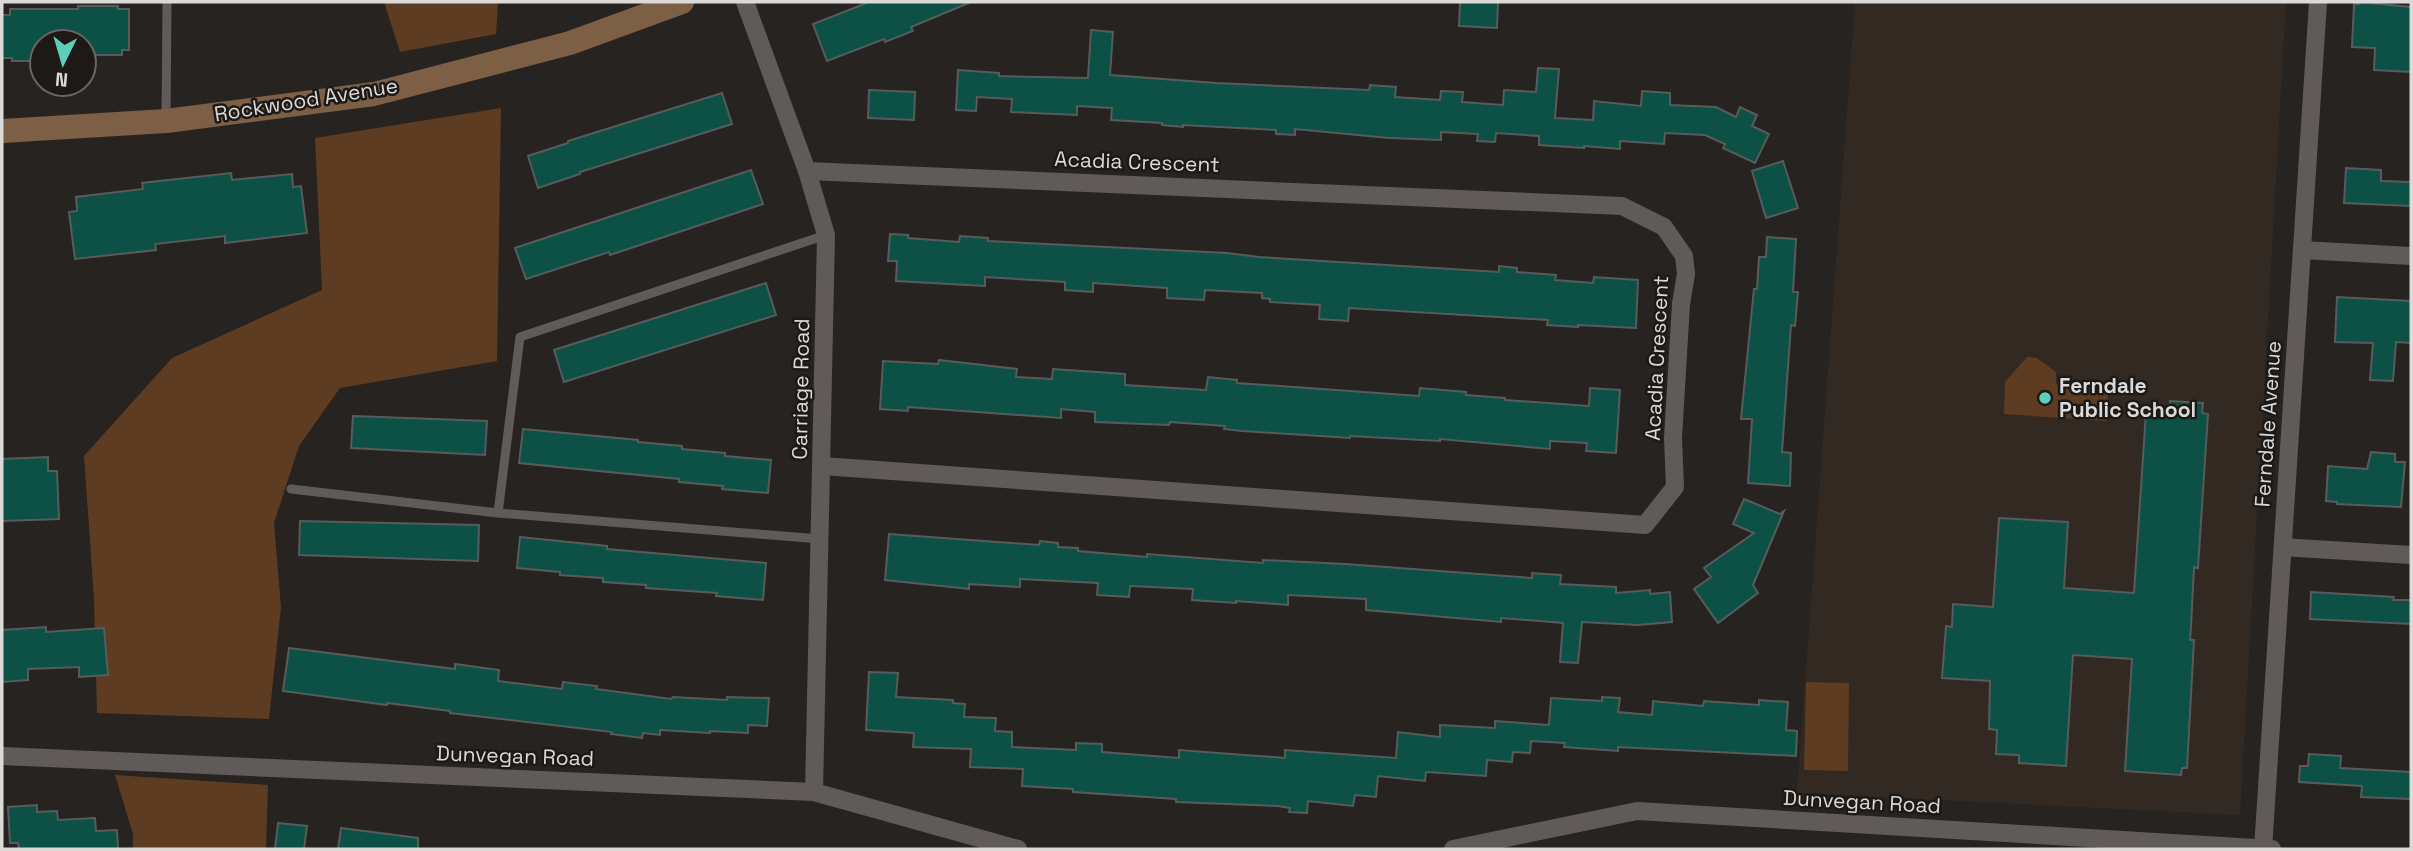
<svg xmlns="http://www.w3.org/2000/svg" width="2413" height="851" viewBox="0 0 2413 851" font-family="'Space Grotesk',sans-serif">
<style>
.built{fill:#322922}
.green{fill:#5e3c22}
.building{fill:#0d5045;stroke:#565c5b;stroke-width:2}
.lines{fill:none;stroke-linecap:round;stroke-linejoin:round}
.lane{stroke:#605b58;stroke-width:9}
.street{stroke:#605b58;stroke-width:18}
.secondary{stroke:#7c5f45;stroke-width:24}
.poi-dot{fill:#5dceb8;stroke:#1d1917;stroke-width:2.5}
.labels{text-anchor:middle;stroke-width:5;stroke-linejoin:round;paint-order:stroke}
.street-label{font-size:21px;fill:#dcdad8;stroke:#1d1917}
.poi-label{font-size:21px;font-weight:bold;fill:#dcdad8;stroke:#1d1917;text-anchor:start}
</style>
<rect width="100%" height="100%" fill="#272320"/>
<polygon class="built" points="1855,2 2286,2 2240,815 1797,793"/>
<g class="green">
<polygon points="384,2 498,2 496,34 400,52"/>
<polygon points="501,108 497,361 340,388 299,446 274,523 281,607 269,719 97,713 94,598 84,456 172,358 322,290 315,138"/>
<polygon points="2027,357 2037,358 2056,372 2056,384 2108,389 2107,421 2004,414 2005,382"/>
<polygon points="1806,682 1849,683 1848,771 1804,770"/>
<polygon points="115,775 268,785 266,849 133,849 133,834"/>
</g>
<g class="building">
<polygon points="869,2 971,2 911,27 913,31 885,42 884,39 827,61 813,24"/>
<polygon points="1460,2 1498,2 1497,28 1459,26"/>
<polygon points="2359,2 2411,7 2411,72 2374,70 2375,48 2352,47 2354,4 2359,4"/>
<polygon points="78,6 118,6 118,9 129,9 129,50 122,50 122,55 84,55 84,42 42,42 42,61 12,61 12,58 2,58 2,15 10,15 10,9 78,9"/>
<polygon points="1091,30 1113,32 1110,75 1216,83 1369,90 1370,85 1396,87 1395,97 1440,100 1441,91 1463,92 1462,102 1503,105 1504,90 1536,92 1538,68 1559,69 1555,118 1593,120 1594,101 1641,106 1642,91 1670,93 1670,105 1716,107 1736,117 1740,107 1757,115 1752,126 1769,134 1755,163 1723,148 1725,144 1705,135 1665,133 1664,144 1620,141 1620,149 1584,146 1584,148 1539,145 1539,136 1496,133 1495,142 1477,141 1478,134 1441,132 1441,140 1389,138 1295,129 1295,135 1276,134 1276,130 1183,125 1183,127 1162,125 1162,123 1111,120 1112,108 1077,106 1077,115 1011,112 1012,99 977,97 976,111 956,110 958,70 999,73 999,76 1088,78"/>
<polygon points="869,90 915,92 914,120 868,118"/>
<polygon points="722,93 732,124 580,172 580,174 538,188 528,156 568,143 568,141"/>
<polygon points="1783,161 1798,208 1766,218 1752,171"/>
<polygon points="2346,168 2381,170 2381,181 2411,182 2411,206 2344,203"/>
<polygon points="751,170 763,204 610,255 609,252 526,279 515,248"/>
<polygon points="231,173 232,180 292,174 293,187 301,186 307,233 225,243 225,236 155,244 156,250 75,259 69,212 77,211 76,197 143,189 142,183"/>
<polygon points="890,234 908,235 908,238 959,242 960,236 988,238 988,241 1227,253 1259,257 1499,272 1499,266 1517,268 1517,272 1556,275 1555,280 1593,283 1594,277 1638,280 1636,328 1578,325 1578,327 1547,325 1548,320 1349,308 1348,321 1319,319 1320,305 1270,302 1270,299 1262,298 1262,293 1205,290 1204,300 1167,298 1167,288 1093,283 1093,292 1065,290 1065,282 985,277 985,286 896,281 897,261 888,261"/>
<polygon points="1767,237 1796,239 1793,292 1798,292 1795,326 1791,325 1782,452 1791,453 1790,486 1748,483 1752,419 1741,419 1754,289 1757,289 1759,257 1766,257"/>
<polygon points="766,283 776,315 564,382 554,350"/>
<polygon points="2337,297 2411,301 2411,343 2396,342 2393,381 2370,380 2373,343 2335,342"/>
<polygon points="939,360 1017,369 1016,377 1052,379 1053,369 1082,371 1125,374 1125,385 1206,390 1208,377 1237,380 1237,383 1419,396 1420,388 1466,392 1466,395 1505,398 1505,400 1589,406 1590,388 1620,390 1616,453 1586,451 1587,443 1550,441 1550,449 1440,439 1440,441 1350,436 1350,438 1242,431 1224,429 1225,426 1170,422 1169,425 1095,422 1095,412 1061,409 1061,418 908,407 908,411 880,409 883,361 938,364"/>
<polygon points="2170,401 2203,403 2202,413 2208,414 2198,568 2194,567 2191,627 2190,640 2194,640 2187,768 2182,768 2181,775 2125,771 2132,659 2073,655 2066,766 2019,763 2019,755 1996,754 1997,730 1989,729 1990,681 1942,678 1946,626 1952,627 1953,604 1993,607 1999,518 2068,522 2064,588 2134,593 2146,412 2169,413"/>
<polygon points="353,416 487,421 485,455 351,448"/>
<polygon points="523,429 638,440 638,442 682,446 682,449 725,453 725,456 771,460 768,493 722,489 723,486 679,482 679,479 519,463"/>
<polygon points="2371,452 2395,454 2395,462 2405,462 2401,507 2337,504 2337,502 2326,501 2328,466 2367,469"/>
<polygon points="48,457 48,471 57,471 59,519 2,521 2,459"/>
<polygon points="1744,499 1780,514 1784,511 1753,585 1758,593 1718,623 1694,589 1711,577 1704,568 1754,533 1733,524"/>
<polygon points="300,521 479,525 478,561 299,555"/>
<polygon points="889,534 1039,545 1040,541 1058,543 1058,547 1078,548 1078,551 1147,557 1147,554 1263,563 1263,560 1346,564 1532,578 1532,573 1561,575 1560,584 1616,587 1616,593 1650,590 1650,594 1670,592 1672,622 1638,625 1582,622 1578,663 1560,662 1563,623 1501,618 1501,622 1366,610 1366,599 1288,595 1288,605 1236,601 1236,603 1192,600 1193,589 1130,586 1129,597 1097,595 1098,583 1020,579 1020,587 969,584 969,589 885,580"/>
<polygon points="520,537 607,546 607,549 766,563 763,600 716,596 717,593 646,588 646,585 603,582 603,578 560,575 560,572 517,568"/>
<polygon points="2311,592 2394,597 2393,600 2411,600 2411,624 2310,619"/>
<polygon points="46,627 46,632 104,628 108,675 79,677 79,667 28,669 28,680 2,682 2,630"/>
<polygon points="289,648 455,669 455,664 499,670 498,681 562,689 563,682 597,686 596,689 671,699 673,697 727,700 727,697 769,698 767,726 748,725 748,733 710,731 710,733 660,730 660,735 643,733 642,738 611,734 612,732 450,713 450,711 387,703 387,705 283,691"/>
<polygon points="869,672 898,673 896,697 953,700 953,703 965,704 964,717 996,718 995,731 1012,732 1012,747 1076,750 1076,743 1102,744 1102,752 1179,758 1179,750 1285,758 1285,750 1396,758 1398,732 1440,737 1440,725 1495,728 1495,721 1549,725 1551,698 1602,701 1602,697 1620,698 1618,712 1652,715 1653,701 1703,706 1704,701 1759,705 1759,700 1788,702 1786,730 1797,731 1796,756 1618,747 1618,751 1564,747 1565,743 1531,741 1530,753 1513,752 1512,762 1487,760 1486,776 1426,772 1425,781 1378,776 1376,797 1355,795 1353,806 1308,801 1307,813 1289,812 1290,808 1278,806 1176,802 1176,799 1073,792 1073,789 1022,786 1023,769 970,767 971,749 913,747 914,733 866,730"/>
<polygon points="2309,754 2341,756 2340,768 2411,772 2411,799 2361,797 2362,786 2299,782 2300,766 2308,766"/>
<polygon points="37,805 37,812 57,811 58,820 95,818 96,831 117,830 118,849 19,849 18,843 10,843 8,807"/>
<polygon points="278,823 307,826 304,849 275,849"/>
<polygon points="341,828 418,838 418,849 338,849"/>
</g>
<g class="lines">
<g class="lane">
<polyline points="166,119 167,2"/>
<polyline points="291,489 498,513 820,539"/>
<polyline points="498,513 520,337 826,235"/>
</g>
<g class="street">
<polyline points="745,2 807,171 826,235 814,792"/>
<polyline points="807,171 1622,206 1664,227 1684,256 1686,274 1681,304 1673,438 1675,487 1645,525 822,466"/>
<polyline points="2302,250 2411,256"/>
<polyline points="2283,547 2411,555"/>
<polyline points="2,756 814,792 1018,849"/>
<polyline points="1453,849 1637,811 2272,849"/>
<polyline points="2263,849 2318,2"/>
</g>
<polyline class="secondary" points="2,131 166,121 374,94 570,43 682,2"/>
</g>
<circle class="poi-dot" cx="2045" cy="398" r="7"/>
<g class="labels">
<g class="street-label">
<text transform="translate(306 100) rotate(-9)" y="7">Rockwood Avenue</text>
<text transform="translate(1137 162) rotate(2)" y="7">Acadia Crescent</text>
<text transform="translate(1657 358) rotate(-87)" y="7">Acadia Crescent</text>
<text transform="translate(801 389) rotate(-89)" y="7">Carriage Road</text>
<text transform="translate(2268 424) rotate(-86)" y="7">Ferndale Avenue</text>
<text transform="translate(515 756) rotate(2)" y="7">Dunvegan Road</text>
<text transform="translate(1862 802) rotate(3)" y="7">Dunvegan Road</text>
</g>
<g class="poi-label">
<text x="2059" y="393">Ferndale<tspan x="2059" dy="24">Public School</tspan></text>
</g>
</g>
<rect width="2413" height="851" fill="none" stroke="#dcdad8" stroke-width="7"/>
<g transform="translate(63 63) rotate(185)"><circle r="33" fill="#1d1917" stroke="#696664" stroke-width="2"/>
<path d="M0-5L12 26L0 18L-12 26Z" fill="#5dceb8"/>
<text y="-10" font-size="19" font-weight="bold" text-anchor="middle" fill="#dcdad8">N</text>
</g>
</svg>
